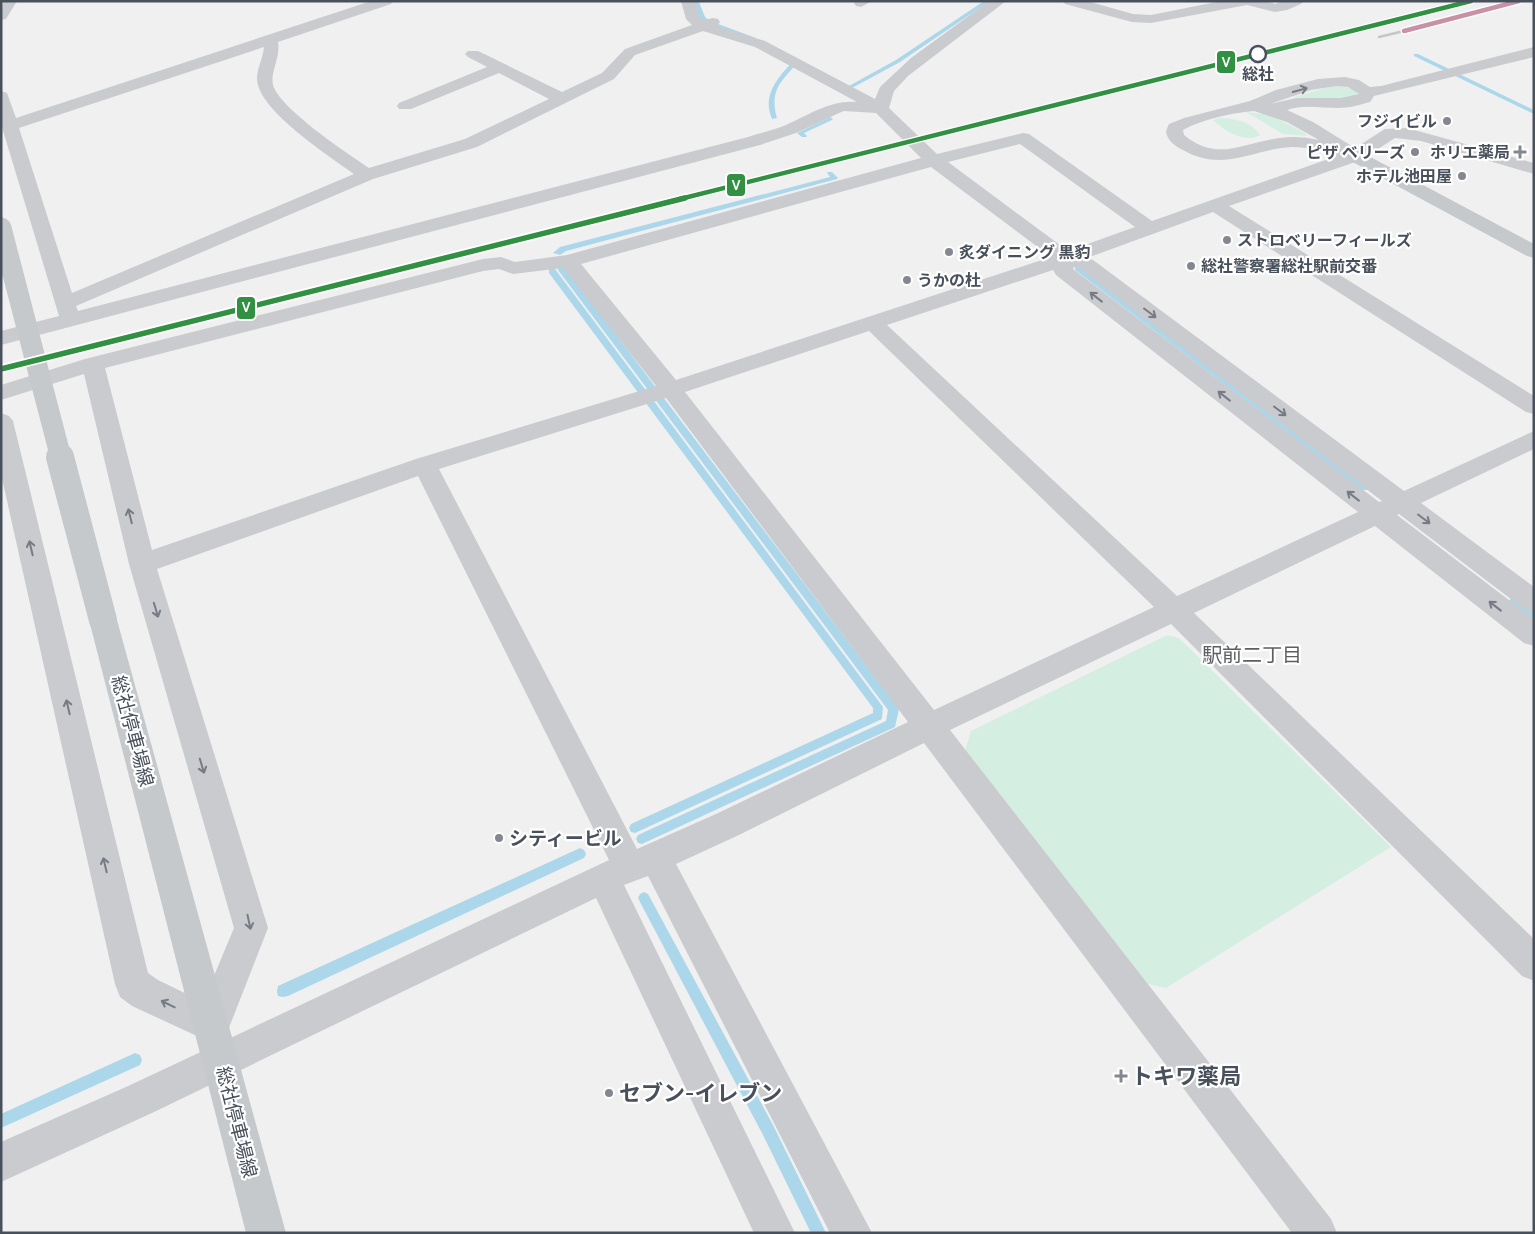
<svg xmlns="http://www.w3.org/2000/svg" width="1535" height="1234" viewBox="0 0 1535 1234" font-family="Cabin,'Noto Sans JP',sans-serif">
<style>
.green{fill:#d5eee2}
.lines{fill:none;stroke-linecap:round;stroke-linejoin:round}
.stream{fill:#acd7ea;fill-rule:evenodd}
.minor{fill:#cacbce;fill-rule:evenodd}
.major{fill:#c6c9cc;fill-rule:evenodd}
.rail{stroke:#c5c6c8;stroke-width:2.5}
.major-bridge-far1{stroke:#c6c9cc;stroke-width:21}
.major-bridge{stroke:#c6c9cc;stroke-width:28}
.rail-1-far1-casing{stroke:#fff;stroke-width:7}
.rail-1-casing{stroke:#fff;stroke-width:9}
.rail-2-casing{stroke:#fff;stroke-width:7}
.rail-1-far1{stroke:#319041;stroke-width:4.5}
.rail-1{stroke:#319041;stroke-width:5.5}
.rail-2{stroke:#c892a6;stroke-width:4.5}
.oneway{stroke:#767b84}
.stop-dot{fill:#fff;stroke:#48505c;stroke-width:2.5}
.poi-dot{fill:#838890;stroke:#fff;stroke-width:2}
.labels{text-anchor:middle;stroke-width:4.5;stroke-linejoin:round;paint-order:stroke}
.far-stop-label{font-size:16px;font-weight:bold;fill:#48505c;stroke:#fff}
.far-poi-label{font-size:16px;font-weight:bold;fill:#48505c;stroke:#fff;text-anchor:end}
.street-label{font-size:19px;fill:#48505c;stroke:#fff}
.poi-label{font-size:19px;font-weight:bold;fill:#48505c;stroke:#fff;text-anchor:start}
.neighbourhood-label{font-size:20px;fill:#5c5f64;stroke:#fff}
.near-poi-label{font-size:22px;font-weight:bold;fill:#48505c;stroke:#fff;text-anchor:start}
.line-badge{stroke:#fff;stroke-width:2}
.badge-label{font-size:14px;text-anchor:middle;font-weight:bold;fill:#fff}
</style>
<rect width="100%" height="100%" fill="#f0f0f0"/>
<g class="green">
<polygon points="1335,85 1350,88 1357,92 1357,95 1330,101 1294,97"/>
<polygon points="1246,112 1271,115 1305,133 1307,136 1283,134"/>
<path d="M1220,118C1236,119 1250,121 1260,135C1246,144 1224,131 1213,120Z"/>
<polygon points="1167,635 1179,638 1391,847 1166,988 1148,984 965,751 971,731"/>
</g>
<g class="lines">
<g class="stream">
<path d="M693,1L699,2L705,17L710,21L756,38L753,40C738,35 712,32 701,19C697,14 697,7 693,1Z"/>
<polygon points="984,1 990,1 900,62 852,88 847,87 896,60"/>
<polygon points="1414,54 1418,54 1534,110 1534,114 1414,56"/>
<path d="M789,56H793L799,61C782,81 769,89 777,118L772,119C762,95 777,79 793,61L789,58Z"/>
<polygon points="830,117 833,119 832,120 804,133 807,136 806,137 802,137 797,133"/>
<polygon points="828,172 832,172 838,178 837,179 566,251 560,255 553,253 560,247 830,177 827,173"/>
<polygon points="558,266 564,266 899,709 895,727 642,844 638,843 636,839 638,835 886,721 888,710 558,270"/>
<polygon points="1075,266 1081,266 1368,486 1369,488 1368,490 1362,490 1075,270"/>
<polygon points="549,269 555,269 883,707 882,719 635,833 631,832 629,828 631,824 873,713 873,708 549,273"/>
<polygon points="1514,597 1534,610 1534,620 1511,604 1509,601 1511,598"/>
<polygon points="580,848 584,850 586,854 584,858 288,996 283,997 278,996 277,991 278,986"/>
<polygon points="644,892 648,894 773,1125 826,1233 811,1233 763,1135 640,902 638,898 640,894"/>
<polygon points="135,1053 140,1055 142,1060 140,1065 1,1128 1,1114"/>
</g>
<g class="minor">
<polygon points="3,1 17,1 6,19 1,20"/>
<path d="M371,1H393L391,4L278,42C281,57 270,71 273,85C280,109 347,153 369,168L465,139L549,99L499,73L411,109H399L397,106L399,103L487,67L468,57L465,54L468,51H478L562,92L602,73L625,49L692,25L686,19L681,1H695L700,17L704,20L713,18L718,19L720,22L717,26L765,41L875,99L880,87L911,58L989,1H1006L908,76L894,91L889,108L937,154L1023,133L1029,134L1152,221L1337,156C1323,151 1308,147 1292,147C1252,149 1223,173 1183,150C1175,146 1167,141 1166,131L1169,124L1184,118L1250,101L1276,90L1318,79L1345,77L1359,80L1370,87L1381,86L1534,47V57L1374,96L1370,102C1359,105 1349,108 1338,108C1322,108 1303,104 1287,110L1313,122L1355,148L1385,129L1407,128L1534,163V174L1421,141L1395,138L1361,160L1229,206L1534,396V414L1526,412L1213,212L1087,258L1093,260L1404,491L1534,431V449L1421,503L1534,587V613L1524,609L1399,514L1397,515L1534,619V646L1524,643L1375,526L1194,613L1534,939V981L1522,976L1171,624L950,730L1331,1219L1337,1233H1292L924,743L739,835L676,864L872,1233H830L648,876L624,885L795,1233H754L596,898L152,1113L1,1182V1142L126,1087L609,860L418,476L157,569L268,928L225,1038L212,1043L132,1006L120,997L115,984L1,474V413L9,416L13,421L148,973L158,980L203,1002L234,928L129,564L84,374L1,400V385L85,359L483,259L501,257L515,262L567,255L921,158L876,113L844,111L839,113L796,133L760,145L1,345V331L59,316L1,124V91L7,93L16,118ZM703,31L755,47L857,102C830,100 809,115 786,125C774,130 760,133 748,137L78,311L76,306L373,179L477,147L614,79L635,55ZM264,47C263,60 254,73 258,85C266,115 329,156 354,174L72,293L19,128ZM1336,86L1348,87L1359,94L1341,98H1296L1270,104L1311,90ZM1254,111L1287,122L1319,140C1306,137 1293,136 1280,138C1243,142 1218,163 1184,135L1183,130C1203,119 1231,113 1254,111ZM1020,144L1135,227L1068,251L948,162ZM931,167L1051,257L676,380L581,264ZM1074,267L1079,268L1382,501L1379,502L1073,269ZM563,268L656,386L416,459L152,550L105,368L483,271L499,269L513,274ZM1053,270L1056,275L1358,512L1177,596L887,325ZM869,331L1154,607L934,710L685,392ZM666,398L908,722L716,814L637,849L439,469Z"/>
<polygon points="855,1 872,1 861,7 856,6 854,3"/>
<polygon points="1063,1 1087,1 1133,14 1151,15 1221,1 1266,1 1275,4 1283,1 1303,1 1301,4 1287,10 1275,12 1247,5 1151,23 1132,22 1065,4"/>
</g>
<g class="major">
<polygon points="1355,151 1361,152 1534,244 1534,258 1527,256 1349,160 1346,156 1349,152"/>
<polygon points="103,609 113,612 117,620 286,1233 246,1233 89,620 93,612"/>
</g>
<polyline class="rail" points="1379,37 1404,31"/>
<polyline class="major-bridge-far1" points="1,228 61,458"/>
<polyline class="major-bridge" points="60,457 103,620"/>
<defs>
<polyline id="rail-1-far1" points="680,199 1471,1"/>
<polyline id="rail-1" points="1,369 685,198"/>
<polyline id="rail-2" points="1404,31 1519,1"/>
</defs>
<use href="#rail-1-far1" class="rail-1-far1-casing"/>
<use href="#rail-1" class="rail-1-casing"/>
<use href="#rail-2" class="rail-2-casing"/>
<use href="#rail-1-far1" class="rail-1-far1"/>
<use href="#rail-1" class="rail-1"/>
<use href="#rail-2" class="rail-2"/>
</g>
<defs><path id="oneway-shaft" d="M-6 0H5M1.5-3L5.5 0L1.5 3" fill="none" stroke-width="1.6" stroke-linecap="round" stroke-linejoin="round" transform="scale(1.25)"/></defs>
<g class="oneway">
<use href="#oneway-shaft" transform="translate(1300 90) rotate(-15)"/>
<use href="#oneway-shaft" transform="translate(1096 297) rotate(-142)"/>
<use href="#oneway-shaft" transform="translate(1150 313) rotate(37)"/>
<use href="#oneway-shaft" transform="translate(1224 396) rotate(-142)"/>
<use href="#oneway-shaft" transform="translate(1280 411) rotate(37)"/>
<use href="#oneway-shaft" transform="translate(1353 496) rotate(-142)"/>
<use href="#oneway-shaft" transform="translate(130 516) rotate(-104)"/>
<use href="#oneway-shaft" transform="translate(1424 519) rotate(37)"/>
<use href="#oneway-shaft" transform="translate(31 548) rotate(-103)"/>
<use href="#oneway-shaft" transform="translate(1495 606) rotate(-142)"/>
<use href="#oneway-shaft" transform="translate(156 610) rotate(73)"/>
<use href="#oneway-shaft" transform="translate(68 707) rotate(-103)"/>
<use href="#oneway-shaft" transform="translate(202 766) rotate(73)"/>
<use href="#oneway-shaft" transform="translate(105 865) rotate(-103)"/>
<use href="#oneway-shaft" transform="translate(249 922) rotate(78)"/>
<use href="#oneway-shaft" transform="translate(168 1004) rotate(-154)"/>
</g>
<circle class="stop-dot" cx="1258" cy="54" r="8"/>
<g class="poi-dot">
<circle cx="1447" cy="121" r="5"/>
<circle cx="1415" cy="152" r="5"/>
<path d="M1517.5 144.5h5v5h5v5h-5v5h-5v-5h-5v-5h5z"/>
<circle cx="1462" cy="176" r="5"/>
<circle cx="1227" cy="240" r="5"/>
<circle cx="949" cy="252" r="5"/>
<circle cx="1191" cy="266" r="5"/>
<circle cx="907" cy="280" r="5"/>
<circle cx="499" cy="838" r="5"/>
<path d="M1118.5 1068.5h5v5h5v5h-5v5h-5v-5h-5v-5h5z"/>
<circle cx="609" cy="1093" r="5"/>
</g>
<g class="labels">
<g class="far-stop-label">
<text x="1258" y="80">総社</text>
</g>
<g class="far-poi-label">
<text x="1437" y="127">フジイビル</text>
<text x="1405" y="158">ピザ ベリーズ</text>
<text x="1510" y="158">ホリエ薬局</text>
<text x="1452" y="182">ホテル池田屋</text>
<text x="1237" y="246" text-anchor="start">ストロベリーフィールズ</text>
<text x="959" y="258" text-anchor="start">炙ダイニング 黒豹</text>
<text x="1201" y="272" text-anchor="start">総社警察署総社駅前交番</text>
<text x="917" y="286" text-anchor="start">うかの杜</text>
</g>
<g class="street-label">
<text transform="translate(133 731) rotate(75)" y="7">総社停車場線</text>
<text transform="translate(237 1122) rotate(76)" y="7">総社停車場線</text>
</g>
<g class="poi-label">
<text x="509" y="845">シティービル</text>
</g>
<g class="neighbourhood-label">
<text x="1252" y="662">駅前二丁目</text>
</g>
<g class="near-poi-label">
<text x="1131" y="1084">トキワ薬局</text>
<text x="619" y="1101">セブン-イレブン</text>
</g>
</g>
<g class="line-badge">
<rect x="1216" y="50" width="20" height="24" rx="5" fill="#319041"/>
<rect x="726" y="173" width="20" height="24" rx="5" fill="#319041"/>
<rect x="236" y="296" width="20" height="24" rx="5" fill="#319041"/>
</g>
<g class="badge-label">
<text x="1226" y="67">V</text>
<text x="736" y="190">V</text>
<text x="246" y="312">V</text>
</g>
<rect width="1535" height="1234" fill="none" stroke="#48505c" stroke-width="5"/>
</svg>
